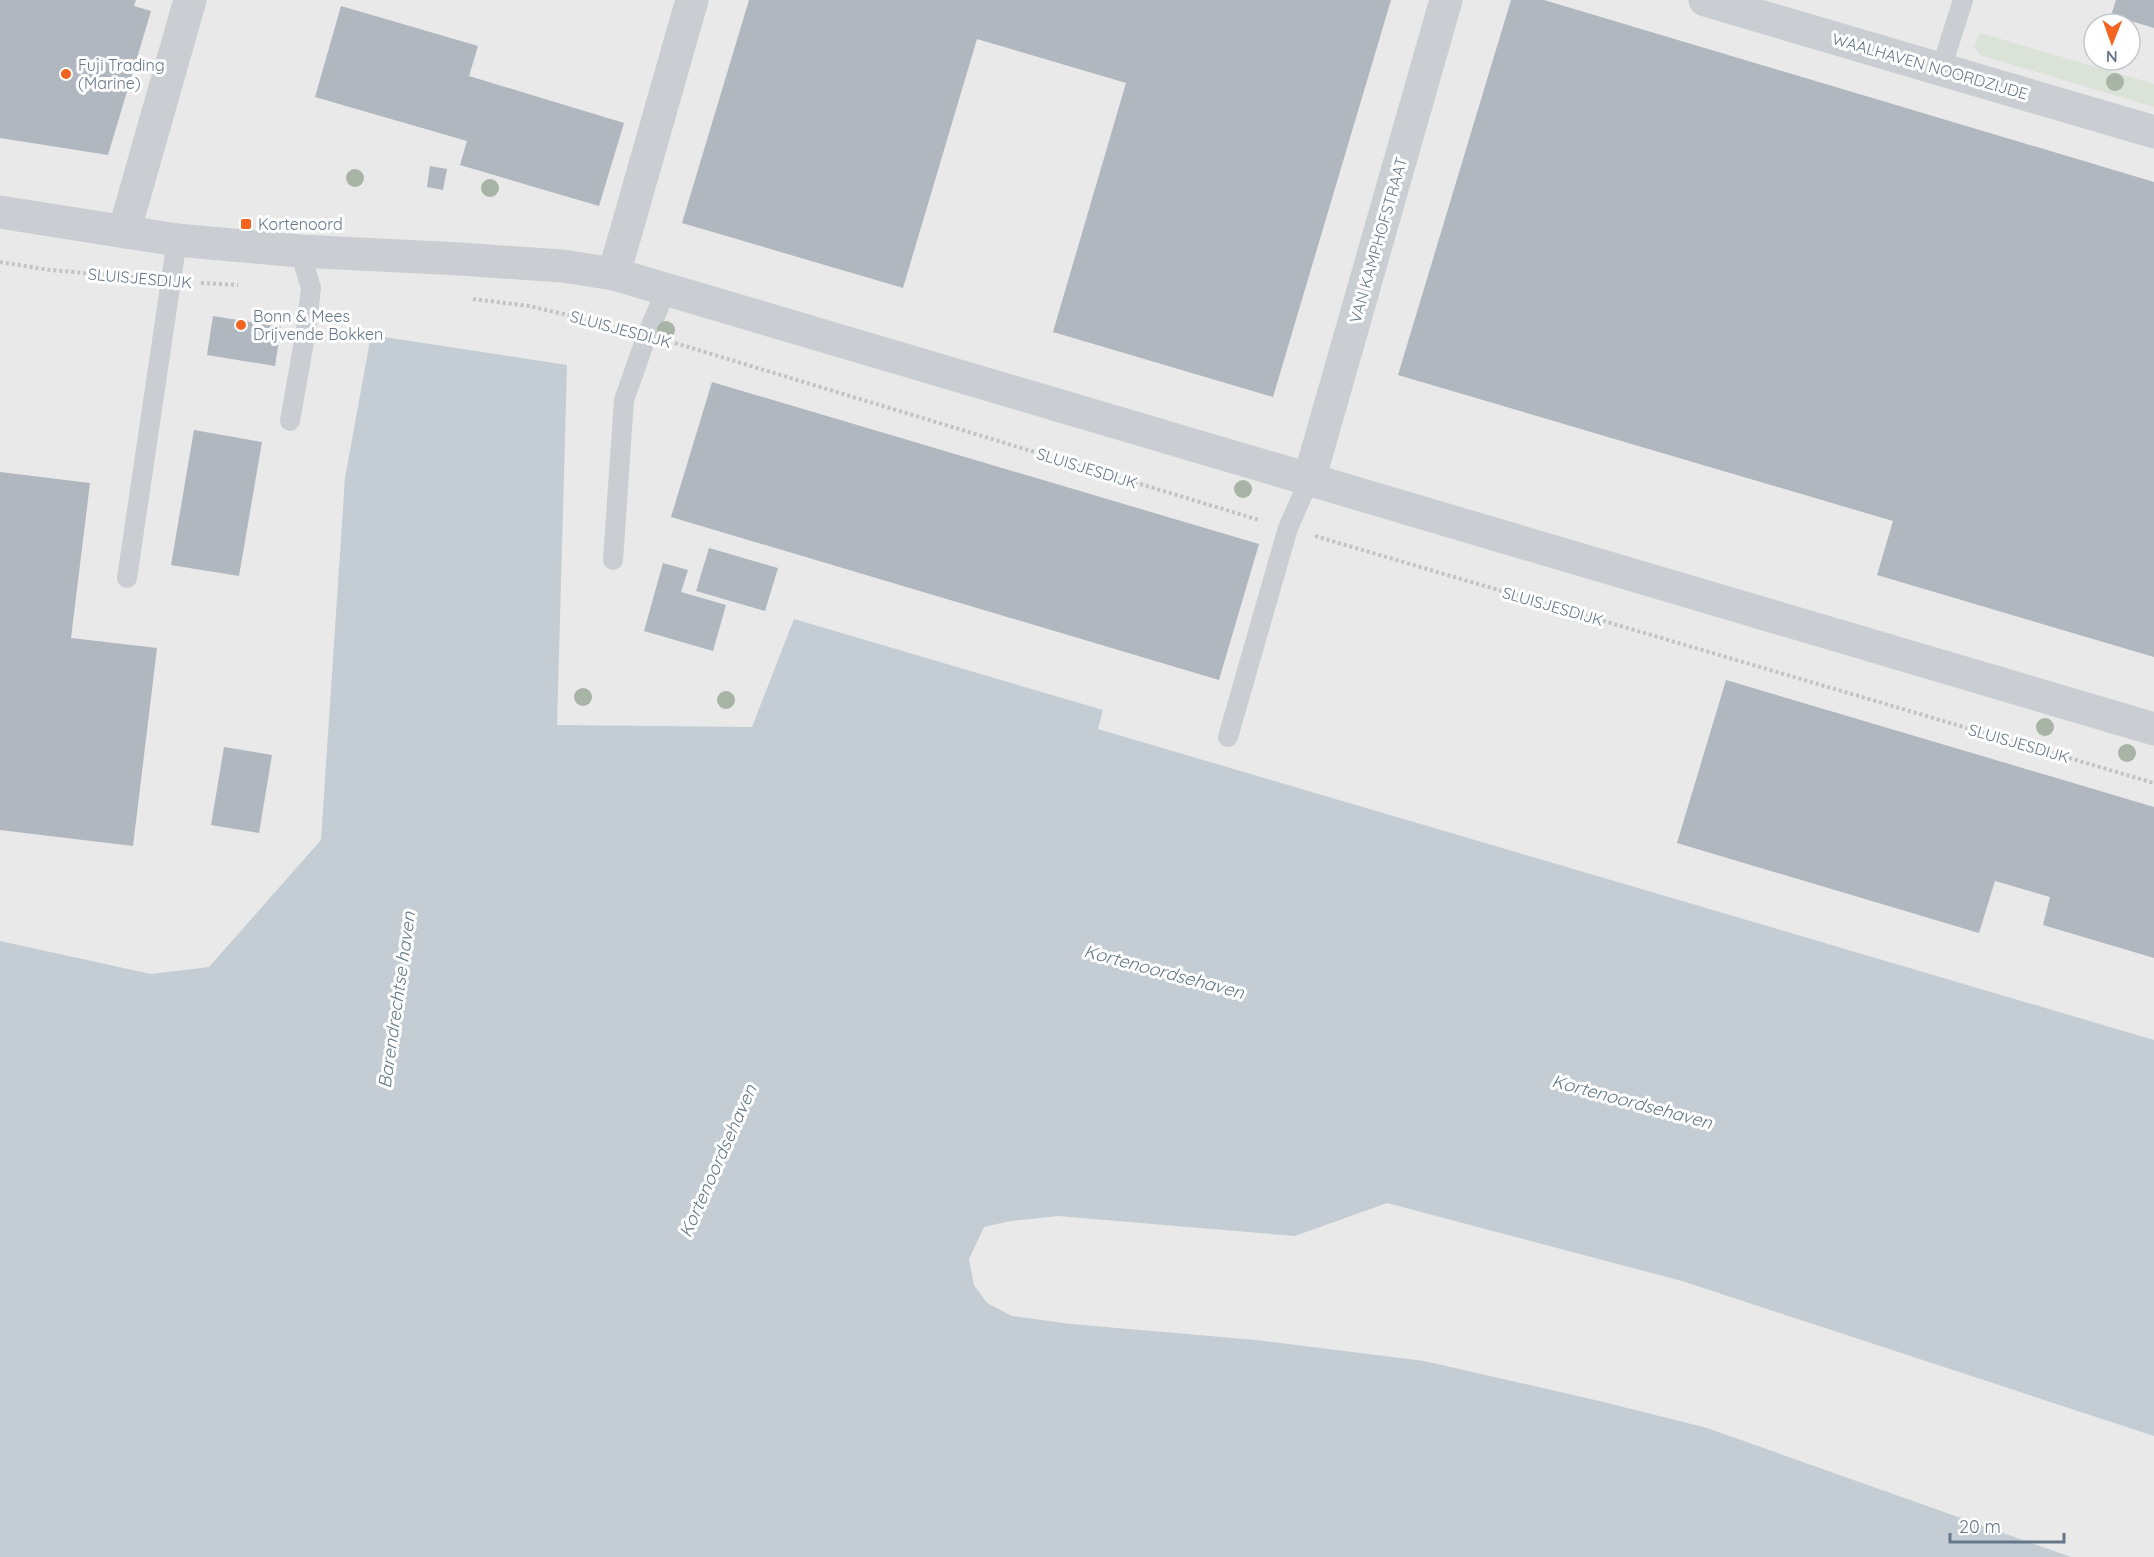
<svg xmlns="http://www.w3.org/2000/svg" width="2154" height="1557" viewBox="0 0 2154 1557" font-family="Quicksand,sans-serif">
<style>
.built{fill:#e8e9e8;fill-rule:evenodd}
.green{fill:#dbe2d8}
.water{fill:#c3cdd3}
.building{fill:#b0b7bf}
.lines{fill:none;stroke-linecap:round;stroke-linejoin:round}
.path{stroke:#c1c4c6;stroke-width:4;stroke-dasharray:3 3;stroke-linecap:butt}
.lane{stroke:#cacdd1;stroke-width:20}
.street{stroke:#cacdd1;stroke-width:33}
.tree{fill:#a8b4a5}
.poi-dot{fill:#f2641f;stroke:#fff;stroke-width:2}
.labels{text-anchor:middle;stroke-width:6;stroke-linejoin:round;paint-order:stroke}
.poi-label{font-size:16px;fill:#66778b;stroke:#fff;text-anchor:start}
.street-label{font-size:16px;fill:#66778b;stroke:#fff}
.water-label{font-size:18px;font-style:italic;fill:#627886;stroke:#fff}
</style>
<rect width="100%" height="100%" fill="#fafaf7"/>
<path class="built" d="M0,0H2154V1557H2058L972,1346L0,1001ZM2094,24H2130V60H2094Z"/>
<polygon class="green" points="1980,33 2154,84 2154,107 1980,55 1974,47"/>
<polygon class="water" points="371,335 567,365 557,725 752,727 794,619 1103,710 1098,729 1125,737 2154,1040 2154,1436 1682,1281 1387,1203 1295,1236 1058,1216 1010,1221 984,1227 969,1259 974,1285 987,1303 1012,1316 1071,1324 1256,1340 1424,1361 1595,1400 1707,1428 2071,1557 0,1557 0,941 151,974 209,967 321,840 345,478"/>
<g class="building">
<polygon points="0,0 136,0 134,6 151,11 108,155 0,138"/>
<polygon points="749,0 1391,0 1273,397 1053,332 1126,83 977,39 903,288 682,223"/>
<polygon points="1511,0 1544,0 2154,182 2154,657 1877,575 1893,521 1398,375"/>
<polygon points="2116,0 2154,0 2154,28 2111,15"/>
<polygon points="341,6 478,46 469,76 624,123 599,206 460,165 467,141 315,97"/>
<polygon points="430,166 447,169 443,190 427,187"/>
<polygon points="213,316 281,327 275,366 207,355"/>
<polygon points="712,382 1259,544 1219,680 671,517"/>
<polygon points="194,430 262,442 239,576 171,565"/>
<polygon points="0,472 90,483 71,638 157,648 133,846 0,830"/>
<polygon points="709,548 778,568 765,611 696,591"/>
<polygon points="663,563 688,570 681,592 726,605 713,651 644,631"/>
<polygon points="1726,680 2154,807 2154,958 2043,925 2050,897 1995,881 1979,933 1677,843"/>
<polygon points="224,747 272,755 259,833 211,825"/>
</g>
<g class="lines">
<g class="path">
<polyline points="0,262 50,270 142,278"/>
<polyline points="201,283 238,285"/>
<polyline points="473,299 529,306 619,327"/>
<polyline points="675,343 1259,520"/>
<polyline points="1315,536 2154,783"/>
</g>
<g class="lane">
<polyline points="1941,69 1963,0"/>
<polyline points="290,421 306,330 311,288 300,251"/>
<polyline points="613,560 624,400 647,335 667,288"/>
<polyline points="127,578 177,240"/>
<polyline points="1228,737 1288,528 1309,480"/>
</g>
<g class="street">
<polyline points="1705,0 2154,132"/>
<polyline points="0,212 177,240 300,251 460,259 562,266 614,274 2154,729"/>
<polyline points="124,232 190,0"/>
<polyline points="614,274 692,0"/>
<polyline points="1309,480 1446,0"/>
</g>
</g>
<g class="tree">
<circle cx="2115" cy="82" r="9"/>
<circle cx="355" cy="178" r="9"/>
<circle cx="490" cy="188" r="9"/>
<circle cx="666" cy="330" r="9"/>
<circle cx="1243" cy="489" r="9"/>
<circle cx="583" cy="697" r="9"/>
<circle cx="726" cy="700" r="9"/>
<circle cx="2045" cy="727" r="9"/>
<circle cx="2127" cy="753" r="9"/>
</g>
<g class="poi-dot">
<circle cx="66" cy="74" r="6"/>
<rect x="240" y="218" width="12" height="12" rx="3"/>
<circle cx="241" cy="325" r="6"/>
</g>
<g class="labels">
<g class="poi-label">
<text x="78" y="71">Fuji Trading<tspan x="78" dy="18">(Marine)</tspan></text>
<text x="258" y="230">Kortenoord</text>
<text x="253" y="322">Bonn &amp; Mees<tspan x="253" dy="18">Drijvende Bokken</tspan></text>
</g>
<g class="street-label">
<text transform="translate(1930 66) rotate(16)" y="6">WAALHAVEN NOORDZIJDE</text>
<text transform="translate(1378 240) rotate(-74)" y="6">VAN KAMPHOFSTRAAT</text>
<text transform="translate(140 278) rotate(5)" y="6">SLUISJESDIJK</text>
<text transform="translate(621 329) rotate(15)" y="6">SLUISJESDIJK</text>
<text transform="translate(1087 468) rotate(17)" y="6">SLUISJESDIJK</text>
<text transform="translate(1553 606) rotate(16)" y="6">SLUISJESDIJK</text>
<text transform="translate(2019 743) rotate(16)" y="6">SLUISJESDIJK</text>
</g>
<g class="water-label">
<text transform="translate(1164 972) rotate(15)" y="6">Kortenoordsehaven</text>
<text transform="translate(397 1000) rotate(-82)" y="6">Barendrechtse haven</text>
<text transform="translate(1632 1102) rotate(15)" y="6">Kortenoordsehaven</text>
<text transform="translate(718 1161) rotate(-66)" y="6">Kortenoordsehaven</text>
</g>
</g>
<g transform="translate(2112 42) rotate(181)"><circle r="28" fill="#ffffff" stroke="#c2c9d1" stroke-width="1.5"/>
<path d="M0-4.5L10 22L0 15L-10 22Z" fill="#f2641f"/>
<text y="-9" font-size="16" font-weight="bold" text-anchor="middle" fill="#66778b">N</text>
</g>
<path d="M1950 1533v9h114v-9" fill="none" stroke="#66778b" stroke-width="3"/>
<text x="1959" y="1533" font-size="18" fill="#66778b" stroke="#ffffff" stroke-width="4.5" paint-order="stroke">20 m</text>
</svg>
